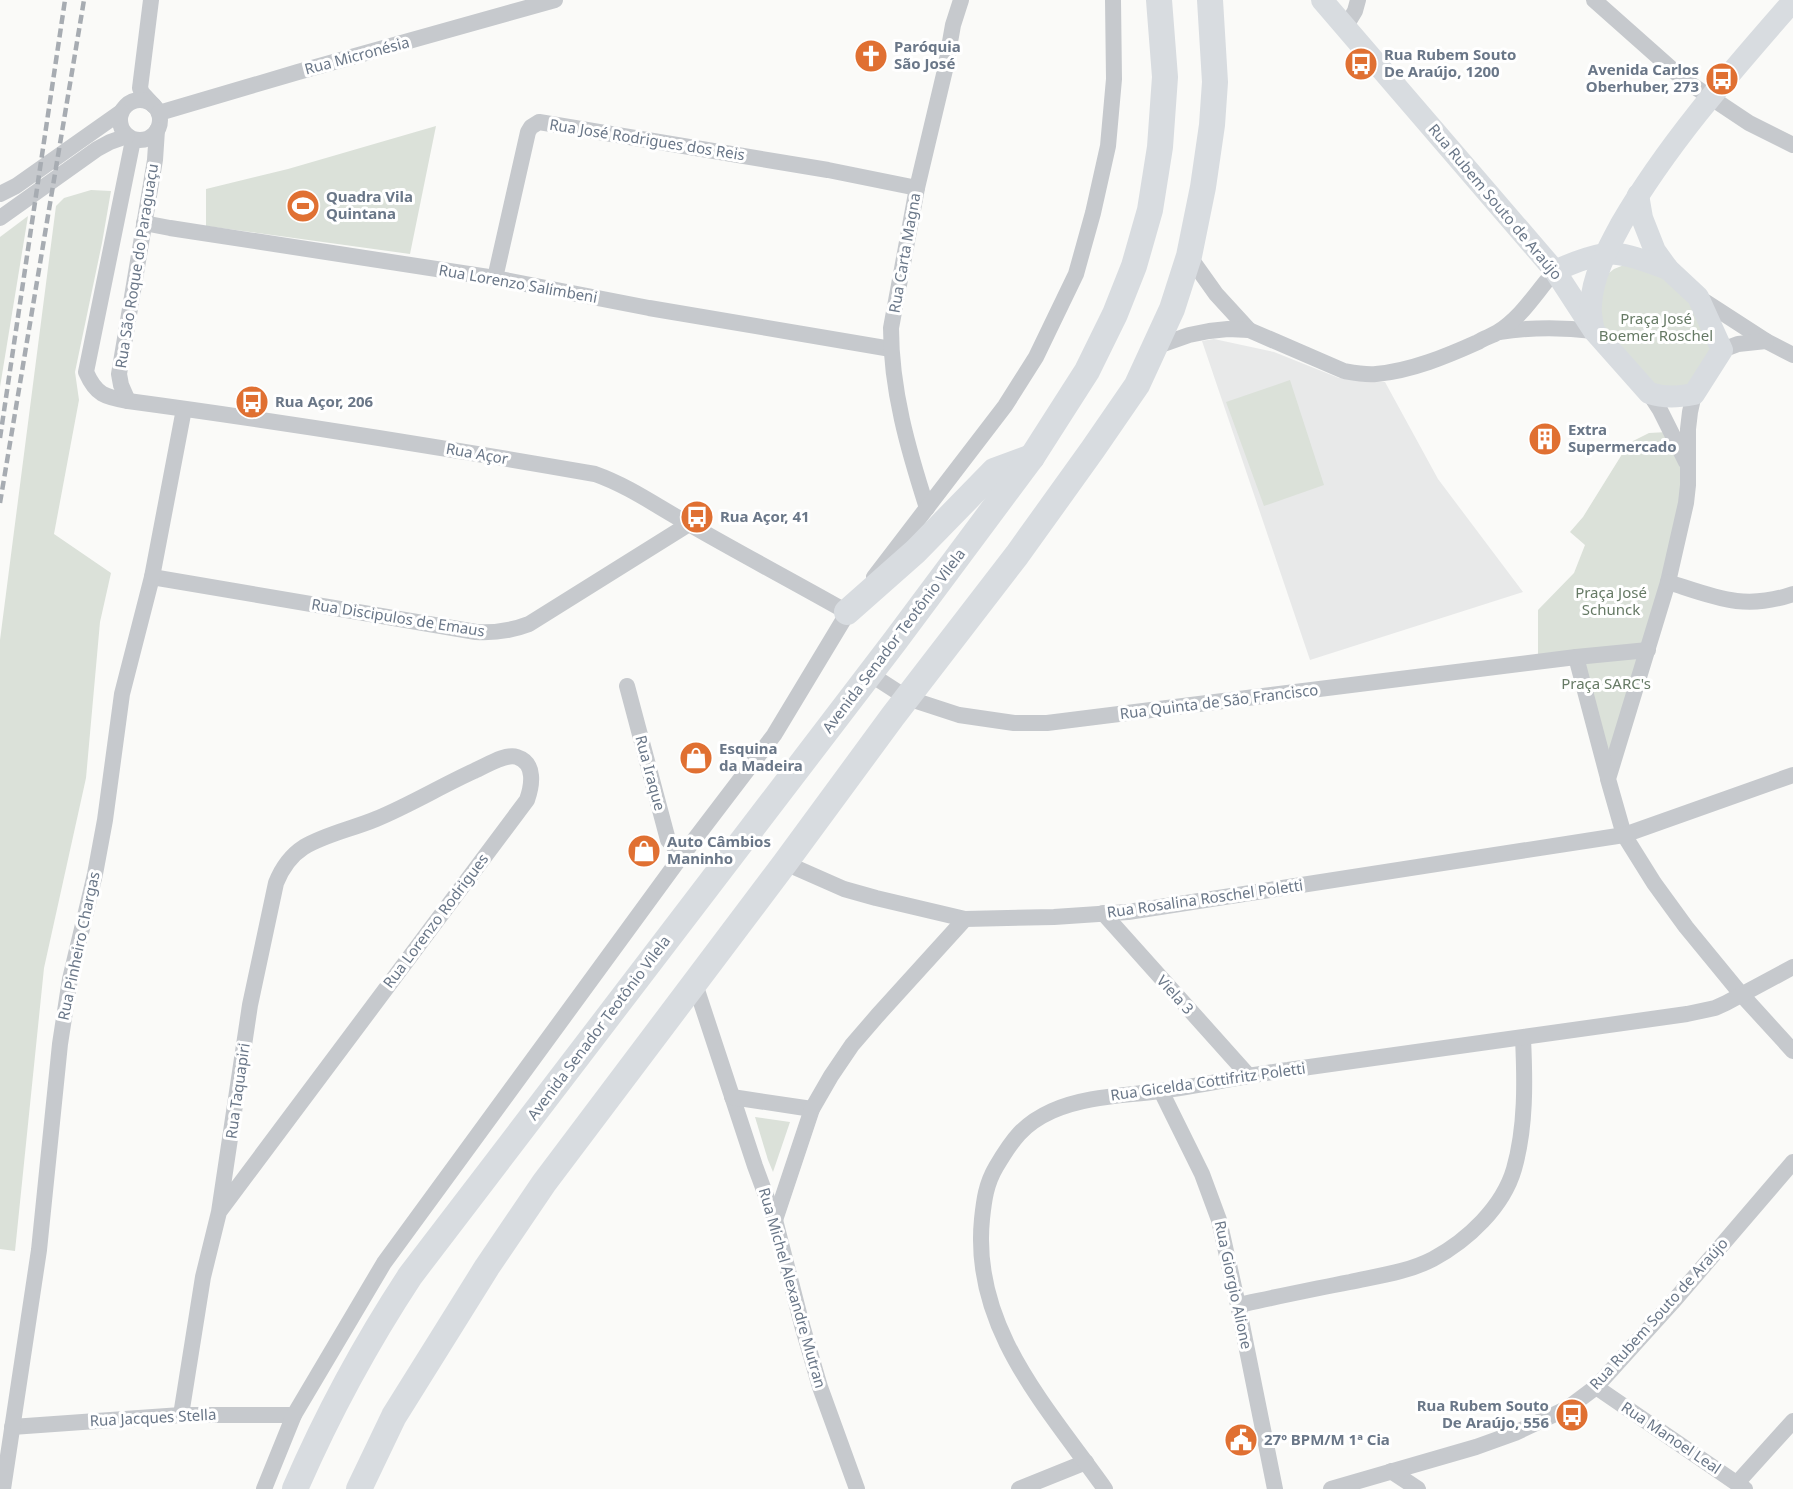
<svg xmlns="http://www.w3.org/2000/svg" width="1793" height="1489" viewBox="0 0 1793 1489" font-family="'Noto Sans',sans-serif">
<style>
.built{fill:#e8e9e9}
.green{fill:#dbe1d9}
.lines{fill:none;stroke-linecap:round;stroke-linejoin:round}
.street{stroke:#c6c9cd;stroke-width:16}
.secondary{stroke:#d8dce0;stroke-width:22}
.primary{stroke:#d8dce0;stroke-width:26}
.rail{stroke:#a7acb2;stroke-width:4.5;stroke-dasharray:9 4.5;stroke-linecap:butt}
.labels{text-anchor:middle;stroke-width:6;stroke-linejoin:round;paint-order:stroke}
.poi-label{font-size:15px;font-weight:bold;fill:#6a7788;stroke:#fff;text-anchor:start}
.street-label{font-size:15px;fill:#6a7788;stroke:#fff}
.park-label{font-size:15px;fill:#667a65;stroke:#fff}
</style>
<rect width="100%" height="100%" fill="#fafaf8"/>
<polygon class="built" points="1214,339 1274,352 1339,378 1385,382 1438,479 1523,592 1310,660 1202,341"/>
<g class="green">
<polygon points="436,126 410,254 206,226 206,189 288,169"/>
<polygon points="91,190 111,191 102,243 75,372 79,400 54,534 111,573 100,622 86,778 44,968 15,1251 0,1249 0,640 56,206 64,198"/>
<polygon points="28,216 0,387 0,237"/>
<polygon points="1624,265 1654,270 1693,295 1717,354 1692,388 1662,395 1597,332 1604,277 1614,269"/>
<polygon points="1290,380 1324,485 1264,506 1226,402"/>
<polygon points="1667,432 1685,478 1645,648 1538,657 1538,610 1574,573 1585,545 1570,532 1583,517 1629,443 1649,433"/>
<polygon points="1645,654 1608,771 1569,660"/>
<polygon points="755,1117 790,1122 773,1172 768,1160"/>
</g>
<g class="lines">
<g class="street">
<polyline points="151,0 140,88 142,93 154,106"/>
<polyline points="1594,0 1683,79 1749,123 1793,145"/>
<polyline points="1346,26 1355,11 1358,0"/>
<circle cx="140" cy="120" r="20"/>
<polyline points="159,113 298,72 555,0"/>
<path d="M133,140L86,372C96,395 105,397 128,401C284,422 440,447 595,474C629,486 658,507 689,524C741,554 794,582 847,612"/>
<polyline points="0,194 16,186 121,112"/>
<polyline points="0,218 97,149 110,142 127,136"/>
<polyline points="144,223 170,228 495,278 649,308 891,349"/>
<polyline points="1189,256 1216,294 1249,330"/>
<polyline points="495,278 528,132 531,127 539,122 828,170 917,188"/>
<polyline points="1698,297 1766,341 1793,355"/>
<path d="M1499,332C1531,327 1562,327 1594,331"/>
<path d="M1155,347L1189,335L1209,331L1228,329L1249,330L1344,371C1355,373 1365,375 1376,374C1411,371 1447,356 1478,342C1484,338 1492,336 1498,332C1523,316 1536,292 1555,271"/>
<polyline points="1722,350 1738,344 1766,341"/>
<polyline points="1649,393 1660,410 1686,462"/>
<polyline points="1694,394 1690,412 1688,429 1688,485 1686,503 1668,582 1608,779 1624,835 1654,883 1686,927 1741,994 1793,1051"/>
<polyline points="128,401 121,385 119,374 155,160 157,130"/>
<path d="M927,508C908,449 891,390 891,328L917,188L945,70L953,25L961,0"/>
<path d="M152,577L476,632C495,633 511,631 529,624L689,524"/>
<polyline points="874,577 1005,406 1036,357 1076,274 1093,213 1108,146 1114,79 1113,0"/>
<path d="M1668,582C1715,597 1744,611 1793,594"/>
<polyline points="1576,657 1608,778"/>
<polyline points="870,674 907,698 959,715 1014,723 1047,723 1576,657 1648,650"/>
<polyline points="627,686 668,840 683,855"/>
<polyline points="785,863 844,889 876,898 965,919 1054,917 1128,912 1624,835 1793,775"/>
<polyline points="1103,913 1248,1075"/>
<polyline points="695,984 755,1166 775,1220 802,1325 820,1387 857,1489"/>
<polyline points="1161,1091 1202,1174 1219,1220 1238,1305 1275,1489"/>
<polyline points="732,1097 812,1109"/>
<polyline points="775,1220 812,1109 831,1076 852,1045 877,1016 965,919"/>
<path d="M1238,1305C1276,1297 1313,1289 1350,1282C1378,1276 1408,1272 1433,1259C1468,1240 1503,1207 1514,1169C1526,1127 1525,1081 1523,1038"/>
<polyline points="1596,1387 1745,1489"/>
<path d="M181,1415L203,1277L219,1212L250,1005L276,883C282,868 290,856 304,847C326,834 352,829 376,819C410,805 441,786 474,771C486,766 505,753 517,757C536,763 532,786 527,800L219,1212"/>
<polyline points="12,1427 181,1415 294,1415"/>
<polyline points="1391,1471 1418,1489"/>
<polyline points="1737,1483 1793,1421"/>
<polyline points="3,1489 39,1250 60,1044 70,979 95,874 105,820 122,694 152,577 184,409"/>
<polyline points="264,1489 294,1415 384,1263 675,865 774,735 853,604"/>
<polyline points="1019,1489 1086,1462"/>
<path d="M1105,1489C1047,1407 971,1327 982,1219C984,1200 986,1184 996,1167C1012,1140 1023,1124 1052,1111C1086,1096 1123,1096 1159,1091C1202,1086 1245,1075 1288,1070C1421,1051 1554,1033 1687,1014L1715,1008L1726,1003L1793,967"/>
<polyline points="1331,1489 1476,1447 1515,1433 1568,1408 1596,1387 1672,1303 1793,1162"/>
</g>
<g class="secondary">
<path d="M1322,0L1555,271L1594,331L1649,393C1665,398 1678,397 1694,394L1722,350L1698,297L1668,269L1655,251L1642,218L1638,195"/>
<path d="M1555,271C1570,264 1588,257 1604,254C1623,251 1650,263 1668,269"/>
<path d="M1593,327C1592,320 1590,312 1591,305C1592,277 1608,248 1621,224C1668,143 1731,72 1793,1"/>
</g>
<g class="primary">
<polyline points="847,612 916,551 994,471 1032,457"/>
<path d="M295,1489C327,1415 366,1343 410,1276L895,641L1032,457L1087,371L1115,314L1134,266L1150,210L1160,147L1165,77L1159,0"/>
<polyline points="359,1489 394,1416 487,1267 544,1183 785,863 893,716 1017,555 1093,449 1137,385 1172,309 1189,256 1203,187 1212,125 1215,82 1210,0"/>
</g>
<g class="rail">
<polyline points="0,438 65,0"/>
<polyline points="0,503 84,0"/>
</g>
</g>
<defs>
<symbol id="church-disc" viewBox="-11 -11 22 22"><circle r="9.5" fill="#e07032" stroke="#fff"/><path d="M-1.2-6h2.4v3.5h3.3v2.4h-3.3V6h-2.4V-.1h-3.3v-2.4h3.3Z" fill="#fff"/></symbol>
<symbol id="bus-disc" viewBox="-11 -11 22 22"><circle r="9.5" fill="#e07032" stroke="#fff"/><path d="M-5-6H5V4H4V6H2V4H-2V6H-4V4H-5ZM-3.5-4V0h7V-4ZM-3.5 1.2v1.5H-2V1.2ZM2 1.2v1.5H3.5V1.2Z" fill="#fff"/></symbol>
<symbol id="stadium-disc" viewBox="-11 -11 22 22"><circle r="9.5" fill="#e07032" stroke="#fff"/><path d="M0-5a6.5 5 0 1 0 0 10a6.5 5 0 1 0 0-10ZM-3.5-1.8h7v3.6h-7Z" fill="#fff"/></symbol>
<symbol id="building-disc" viewBox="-11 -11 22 22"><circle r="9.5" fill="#e07032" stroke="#fff"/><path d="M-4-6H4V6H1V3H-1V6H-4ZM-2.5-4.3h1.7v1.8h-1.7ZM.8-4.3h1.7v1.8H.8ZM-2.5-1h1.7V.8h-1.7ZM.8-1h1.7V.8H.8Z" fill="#fff"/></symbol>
<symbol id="shop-disc" viewBox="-11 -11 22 22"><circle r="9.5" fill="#e07032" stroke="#fff"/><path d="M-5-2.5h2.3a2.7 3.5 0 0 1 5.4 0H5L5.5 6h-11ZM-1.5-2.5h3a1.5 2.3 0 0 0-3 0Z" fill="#fff"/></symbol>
<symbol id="civic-disc" viewBox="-11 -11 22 22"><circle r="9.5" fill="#e07032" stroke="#fff"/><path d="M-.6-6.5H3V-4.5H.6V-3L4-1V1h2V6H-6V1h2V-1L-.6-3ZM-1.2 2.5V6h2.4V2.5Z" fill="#fff"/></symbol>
</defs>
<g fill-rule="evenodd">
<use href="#church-disc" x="852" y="37" width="38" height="38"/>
<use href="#bus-disc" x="1342" y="45" width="38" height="38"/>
<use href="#bus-disc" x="1703" y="60" width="38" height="38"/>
<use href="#stadium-disc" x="284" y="187" width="38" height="38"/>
<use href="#bus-disc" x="233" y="383" width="38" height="38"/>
<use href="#building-disc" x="1526" y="420" width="38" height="38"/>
<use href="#bus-disc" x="678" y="498" width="38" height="38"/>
<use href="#shop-disc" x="677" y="739" width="38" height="38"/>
<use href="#shop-disc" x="625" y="832" width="38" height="38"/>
<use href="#bus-disc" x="1553" y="1396" width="38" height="38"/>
<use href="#civic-disc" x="1222" y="1421" width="38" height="38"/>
</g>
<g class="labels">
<g class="poi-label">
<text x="894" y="52">Paróquia<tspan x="894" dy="17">São José</tspan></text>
<text x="1384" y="60">Rua Rubem Souto<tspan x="1384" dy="17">De Araújo, 1200</tspan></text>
<text x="1699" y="75" text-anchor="end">Avenida Carlos<tspan x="1699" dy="17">Oberhuber, 273</tspan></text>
<text x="326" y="202">Quadra Vila<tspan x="326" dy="17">Quintana</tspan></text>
<text x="275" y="407">Rua Açor, 206</text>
<text x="1568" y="435">Extra<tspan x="1568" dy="17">Supermercado</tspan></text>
<text x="720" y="522">Rua Açor, 41</text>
<text x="719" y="754">Esquina<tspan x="719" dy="17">da Madeira</tspan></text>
<text x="667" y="847">Auto Câmbios<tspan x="667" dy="17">Maninho</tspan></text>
<text x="1549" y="1411" text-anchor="end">Rua Rubem Souto<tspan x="1549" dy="17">De Araújo, 556</tspan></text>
<text x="1264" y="1445">27º BPM/M 1ª Cia</text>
</g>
<g class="street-label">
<text transform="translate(357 56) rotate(-15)" y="5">Rua Micronésia</text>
<text transform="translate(647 140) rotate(9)" y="5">Rua José Rodrigues dos Reis</text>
<text transform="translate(1495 202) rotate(50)" y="5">Rua Rubem Souto de Araújo</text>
<text transform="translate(905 253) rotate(-80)" y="5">Rua Carta Magna</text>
<text transform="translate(137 266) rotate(-81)" y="5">Rua São Roque do Paraguaçu</text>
<text transform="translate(518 284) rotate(10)" y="5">Rua Lorenzo Salimbeni</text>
<text transform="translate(477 454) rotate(10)" y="5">Rua Açor</text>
<text transform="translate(398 618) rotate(9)" y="5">Rua Discipulos de Emaus</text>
<text transform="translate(894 641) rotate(-53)" y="5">Avenida Senador Teotônio Vilela</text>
<text transform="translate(1219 702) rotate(-7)" y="5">Rua Quinta de São Francisco</text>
<text transform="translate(650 773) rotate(75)" y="5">Rua Iraque</text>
<text transform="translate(1205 899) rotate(-8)" y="5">Rua Rosalina Roschel Poletti</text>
<text transform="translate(436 921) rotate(-53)" y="5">Rua Lorenzo Rodrigues</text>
<text transform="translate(79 946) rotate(-78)" y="5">Rua Pinheiro Chargas</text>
<text transform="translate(1175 995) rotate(48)" y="5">Viela 3</text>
<text transform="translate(599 1028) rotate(-53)" y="5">Avenida Senador Teotônio Vilela</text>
<text transform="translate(1208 1082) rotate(-8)" y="5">Rua Gicelda Cottifritz Poletti</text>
<text transform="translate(238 1091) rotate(-82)" y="5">Rua Taquapiri</text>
<text transform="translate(1233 1285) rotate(78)" y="5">Rua Giorgio Alione</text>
<text transform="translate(792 1288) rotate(74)" y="5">Rua Michel Alexandre Mutran</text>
<text transform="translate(1659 1314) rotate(-48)" y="5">Rua Rubem Souto de Araújo</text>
<text transform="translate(153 1418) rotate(-3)" y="5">Rua Jacques Stella</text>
<text transform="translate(1671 1438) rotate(34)" y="5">Rua Manoel Leal</text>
</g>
<g class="park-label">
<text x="1656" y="324">Praça José<tspan x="1656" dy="17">Boemer Roschel</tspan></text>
<text x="1611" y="598">Praça José<tspan x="1611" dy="17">Schunck</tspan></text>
<text x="1606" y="689">Praça SARC's</text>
</g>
</g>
</svg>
